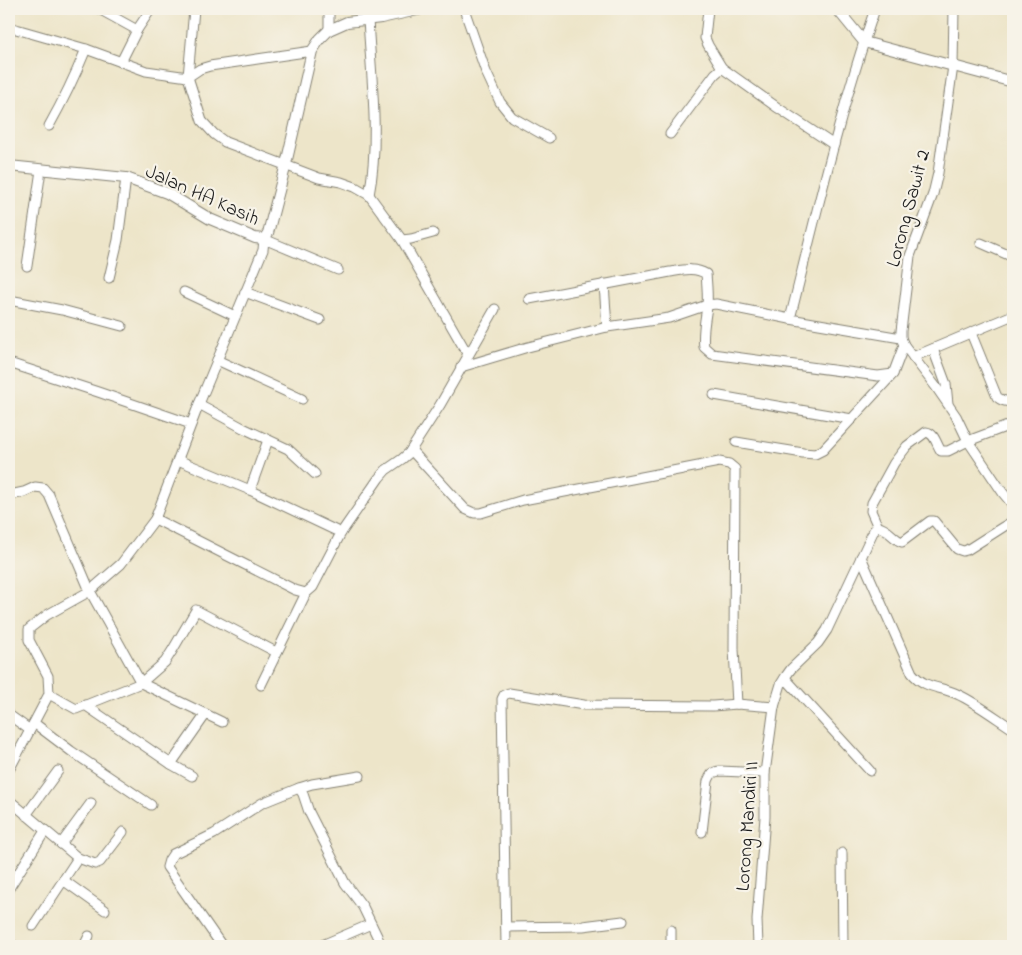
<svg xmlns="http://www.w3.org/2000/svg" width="1022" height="955" viewBox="0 0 1022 955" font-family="'Indie Flower',sans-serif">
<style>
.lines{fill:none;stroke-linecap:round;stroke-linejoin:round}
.minor-casing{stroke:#848072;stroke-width:11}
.tertiary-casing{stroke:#848072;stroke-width:12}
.minor{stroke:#fff;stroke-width:9}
.tertiary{stroke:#fff;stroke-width:10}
.labels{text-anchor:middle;stroke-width:4.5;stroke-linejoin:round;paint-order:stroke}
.street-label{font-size:20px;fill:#1c1c1c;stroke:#f7f3e8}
</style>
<rect width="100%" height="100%" fill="#f7f3e8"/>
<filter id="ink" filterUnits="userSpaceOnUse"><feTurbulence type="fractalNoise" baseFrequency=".02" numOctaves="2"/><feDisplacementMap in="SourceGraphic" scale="10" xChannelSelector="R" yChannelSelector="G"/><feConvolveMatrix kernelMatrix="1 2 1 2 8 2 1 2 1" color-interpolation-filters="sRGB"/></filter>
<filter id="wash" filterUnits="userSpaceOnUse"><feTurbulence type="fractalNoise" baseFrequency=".0096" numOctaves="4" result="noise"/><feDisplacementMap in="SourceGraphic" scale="20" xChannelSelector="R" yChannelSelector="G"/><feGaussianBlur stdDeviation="1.12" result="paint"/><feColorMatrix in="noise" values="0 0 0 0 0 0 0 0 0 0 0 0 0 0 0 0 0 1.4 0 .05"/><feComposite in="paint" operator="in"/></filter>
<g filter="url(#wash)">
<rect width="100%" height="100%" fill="#ede5c9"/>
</g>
<g filter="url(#ink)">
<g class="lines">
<defs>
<g id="minor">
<polyline points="99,9 137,30"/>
<polyline points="194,9 188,77 202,121 214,134 225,142 319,178 341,182 355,187 369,195 402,240 411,239 433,233"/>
<polyline points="329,9 329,30"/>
<polyline points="464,9 486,72 500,102 512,117 549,138"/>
<polyline points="954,9 953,66 938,173 933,194 910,256 901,331 901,338 904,345 936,387 956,416 968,441 1003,493 1013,505"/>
<path d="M368,19C371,76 380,140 369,195"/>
<polyline points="9,27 86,49 146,71 188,77 200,69 210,66 312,51"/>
<polyline points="121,62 137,30 151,9"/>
<polyline points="722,68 778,108 834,145"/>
<path d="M49,126C63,101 75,76 86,49"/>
<polyline points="670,134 715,74 722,68 708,45 705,38 708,9"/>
<polyline points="402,240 468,355"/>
<polyline points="981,243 1013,257"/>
<polyline points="27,266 41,170"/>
<polyline points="109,278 118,240 126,178"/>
<polyline points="604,284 607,327"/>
<polyline points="184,292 235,316"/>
<polyline points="245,292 320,320"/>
<path d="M529,299L670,272C683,270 695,267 706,274C707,285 708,296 707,307C705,320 702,334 704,347L712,354L878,376L893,374L904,345"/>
<polyline points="9,300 62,310 122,326"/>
<path d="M790,319C816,215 840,110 875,9"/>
<path d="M971,333L997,397C1002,401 1007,403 1013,400"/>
<polyline points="933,349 946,384 948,404"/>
<polyline points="913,357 1013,315"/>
<polyline points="217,360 302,399"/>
<polyline points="9,363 98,392 191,424"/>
<polyline points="461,367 528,347 607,327 669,318 707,305 716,304 790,319 901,338"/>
<polyline points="714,395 852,419"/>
<polyline points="199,404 243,428 288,449 315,474"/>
<polyline points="736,442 803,453 815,454 823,450 893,374"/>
<polyline points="411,450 465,509 474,513 481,513 523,500 719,462 729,464 735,469 734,649 737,704"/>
<polyline points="178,460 250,490 341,533"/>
<polyline points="250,490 268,440"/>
<polyline points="9,495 10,495 24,492 35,487 43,488 49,495 90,591 141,683 165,662 172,651 196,610 276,652"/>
<polyline points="155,519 295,590 306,593 313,587 341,533 379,478 386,470 402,459 409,453 440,405 495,309"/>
<path d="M878,527L871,511L872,503L894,463L907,446L926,432C935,433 936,444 941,451H948L968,441L1013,424"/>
<path d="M861,557L912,673C925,689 940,686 957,694C975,702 996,718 1013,729"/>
<polyline points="785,678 870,771"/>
<polyline points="261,685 306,593"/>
<polyline points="49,694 76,709 141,683 222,722"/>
<polyline points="85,705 171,764 192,776"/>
<polyline points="9,715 30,730"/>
<polyline points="34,723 71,751 151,805"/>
<polyline points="171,764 206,714"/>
<polyline points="9,770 49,694 48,676 29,640 29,629 47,615 90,591 121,564 155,519 199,404 263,250 264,239 338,270"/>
<polyline points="299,788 312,784 360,776"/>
<polyline points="9,800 78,858 95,864 100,862 123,832"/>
<polyline points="26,815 58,771"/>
<path d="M702,832L708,781C711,774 712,772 720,771L765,773"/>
<polyline points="61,844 91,803"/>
<polyline points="842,853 843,946"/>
<polyline points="63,880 105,910"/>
<polyline points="9,888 45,831"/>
<polyline points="33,926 78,858"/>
<polyline points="506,927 583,926 623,921"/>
<polyline points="9,943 14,946"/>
<polyline points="84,946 89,936"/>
<polyline points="222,946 167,867 169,860 173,854 214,834 262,803 299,788 303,794 309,812 345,883 363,907 377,936 381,946"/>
<polyline points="320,946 371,924"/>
<polyline points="506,946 502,699 504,695 509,693 584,705 713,706 737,704 774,707"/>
<polyline points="671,946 671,930"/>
<path d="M758,946L757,920L765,817V773L774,707L781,684L786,676L791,669L818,643L827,630L874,530L878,527C888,528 893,539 902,542L930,521H934L957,549L963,551L967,550L1003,527L1013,521"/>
</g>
<g id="tertiary">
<polyline points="837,9 864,42 1013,82"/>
<polyline points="9,166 126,178 167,193 210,219 255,238 264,239 268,233 286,164 312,51 320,39 329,30 347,22 381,18 422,9"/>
</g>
</defs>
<use href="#minor" class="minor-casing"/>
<use href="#tertiary" class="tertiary-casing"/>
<use href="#minor" class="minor"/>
<use href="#tertiary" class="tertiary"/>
</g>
</g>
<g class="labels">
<g class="street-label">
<text transform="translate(203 194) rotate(24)" y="7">Jalan HA Kasih</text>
<text transform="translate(907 208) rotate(-75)" y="7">Lorong Sawit 2</text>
<text transform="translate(746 826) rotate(-86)" y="7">Lorong Mandiri II</text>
</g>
</g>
<rect width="1022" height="955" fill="none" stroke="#f7f3e8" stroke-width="30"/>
</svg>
